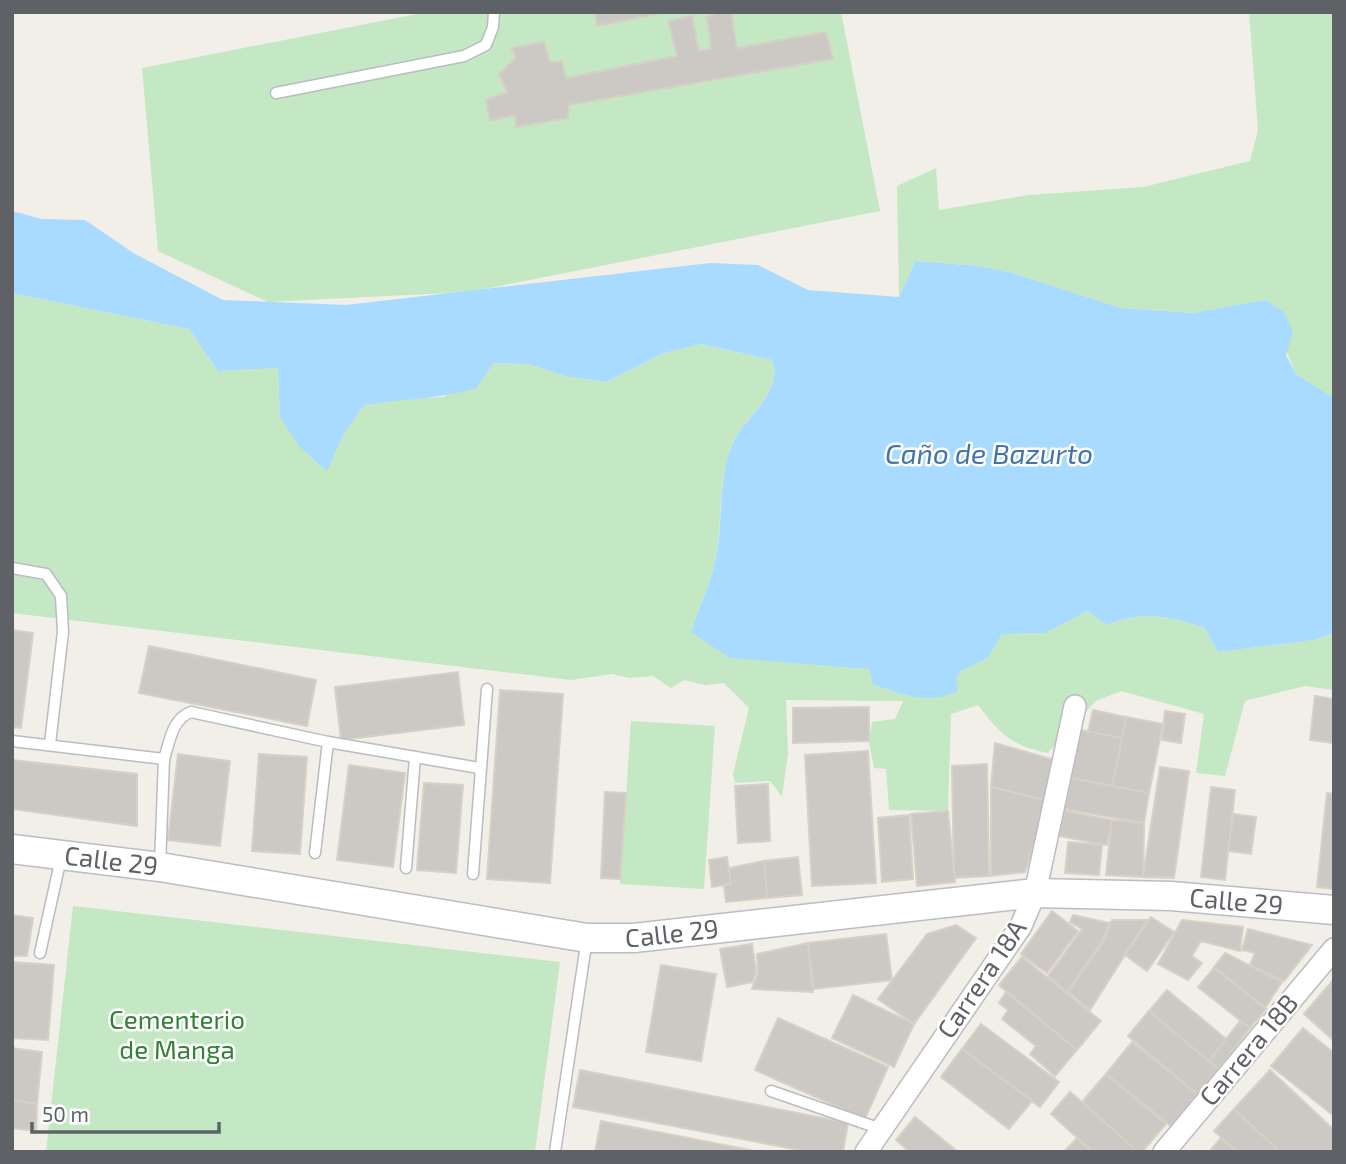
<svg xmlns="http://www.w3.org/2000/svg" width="1346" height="1164" viewBox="0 0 1346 1164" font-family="'Exo 2',sans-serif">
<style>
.green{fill:#c4e8c4}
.water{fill:#a9daff}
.building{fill:#ccc9c4;stroke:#d6d0c5;stroke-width:2}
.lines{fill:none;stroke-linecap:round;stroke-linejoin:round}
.lane-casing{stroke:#b9bcc1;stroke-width:13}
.street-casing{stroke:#b9bcc1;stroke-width:24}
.secondary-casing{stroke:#babdc3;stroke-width:31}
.lane{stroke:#fff;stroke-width:10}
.street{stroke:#fff;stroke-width:21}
.secondary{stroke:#fff;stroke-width:28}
.labels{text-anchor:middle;stroke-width:5;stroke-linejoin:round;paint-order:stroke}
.street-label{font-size:26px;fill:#5e6267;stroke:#fff}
.park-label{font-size:26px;fill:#338237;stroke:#fff}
.water-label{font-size:28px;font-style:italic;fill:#4074ab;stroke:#fff}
</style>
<rect width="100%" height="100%" fill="#f1efe7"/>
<g class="green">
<polygon points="427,12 841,12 880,211 469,292 268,302 158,251 142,68"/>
<polygon points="1249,12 1334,12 1334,398 1296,374 1265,300 1193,313 1121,308 1013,273 978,266 917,261 899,297 897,186 936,168 939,210 1029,195 1143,187 1250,161 1258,130"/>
<path d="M12,293L189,329L218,371L278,368L280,417L327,470L344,434L364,405L406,399L444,397L493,363L528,364L565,376L606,382L664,353L702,344L772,360C785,390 744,417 733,443C716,482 724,526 714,566C709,588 698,610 691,632L839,665L869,669L874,684L894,692L956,679L961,671L988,658L1002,634L1045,633L1088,611L1107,625C1144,610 1168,616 1205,628L1218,652L1314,640L1334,633V690L1305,686L1245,701L1225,776L1196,773L1204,714L1121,691L1096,701L1048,753C1012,746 1000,734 978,705L951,714L948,811L889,810L886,769L874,768L869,742L872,722L895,719L903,701L786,700L788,753L782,797L770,781L735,783L733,774L749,708L724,683L705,685L684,680L671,688L653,676L629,678L612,674L571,680L12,613Z"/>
<polygon points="631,721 715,726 704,889 620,884"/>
<polygon points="73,906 560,962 535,1152 46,1152"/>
</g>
<path class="water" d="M12,211L42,219L85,220L135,254L223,300L346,305L710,263L758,265L808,290L899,297L916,261L978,266L1013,273L1121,308L1193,313L1265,300L1284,312L1293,332L1286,355L1296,374L1334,398V633L1314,640L1218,652L1205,628C1168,616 1144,610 1107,625L1088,611L1045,633L1002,634L988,658L961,671L956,679L958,691C930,705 902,695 873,684L869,669L730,658L691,632C698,610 709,588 714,566C725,526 716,482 733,443C744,418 785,390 772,360L702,344L664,353L606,382L565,376L528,364L493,363L477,388C440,399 402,399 364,405L344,434L327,471L299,446L280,417L278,368L218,371L189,329L12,293Z"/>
<g class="building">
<polygon points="595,12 667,12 597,26"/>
<polygon points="720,12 731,12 737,48 826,32 833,59 569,105 568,118 516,127 515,115 490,121 486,100 507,92 499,74 516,57 511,48 544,42 550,62 562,61 566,78 677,56 668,21 692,16 699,51 711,49 707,17"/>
<polygon points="12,630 33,633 21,728 12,727"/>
<polygon points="149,646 316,680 307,726 139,693"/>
<polygon points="458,672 464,725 341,740 335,687"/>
<polygon points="500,690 563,694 550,883 487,879"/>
<polygon points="1315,696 1334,699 1334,743 1310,740"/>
<polygon points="869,707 869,741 793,743 793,708"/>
<polygon points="1093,710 1126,717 1122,738 1088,732"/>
<polygon points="1165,711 1185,714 1181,743 1162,740"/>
<polygon points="1126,717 1163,724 1149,793 1112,786"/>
<polygon points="1080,730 1122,738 1112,786 1071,778"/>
<polygon points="995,743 1058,761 1048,801 991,787"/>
<polygon points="868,751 876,883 812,886 805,755"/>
<polygon points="178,754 230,761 220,846 168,840"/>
<polygon points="259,754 307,757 300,854 252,851"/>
<polygon points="12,760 137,774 137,826 12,809"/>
<polygon points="987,764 989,876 954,878 952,766"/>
<polygon points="349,765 405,773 393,867 337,860"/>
<polygon points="1160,767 1189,771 1174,878 1143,877"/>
<polygon points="1071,778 1149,793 1144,823 1065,809"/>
<polygon points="424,783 463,785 456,873 417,870"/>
<polygon points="768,784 770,841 738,843 735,786"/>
<polygon points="991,787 1048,801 1025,872 991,876"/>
<polygon points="1211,787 1235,790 1225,880 1201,877"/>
<polygon points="605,792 626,793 620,879 601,878"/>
<polygon points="1327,793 1334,794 1334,889 1317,887"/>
<polygon points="948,811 955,882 917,886 911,814"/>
<polygon points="1065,811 1112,820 1107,845 1059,836"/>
<polygon points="1234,814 1256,817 1251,854 1228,851"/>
<polygon points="909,815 913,879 882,882 878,818"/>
<polygon points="1112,820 1144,823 1143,877 1106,875"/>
<polygon points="1068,842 1102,845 1099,875 1065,873"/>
<polygon points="727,857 731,884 712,887 709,860"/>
<polygon points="798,857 802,895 767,898 764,861"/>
<polygon points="764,861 767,898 726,902 724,886 731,884 729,868"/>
<polygon points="1052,911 1078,931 1047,973 1021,954"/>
<polygon points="12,915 33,918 27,956 12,956"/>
<polygon points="1073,915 1109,923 1101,943 1067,992 1048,976 1082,929 1070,922"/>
<polygon points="1151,917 1174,932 1147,971 1125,955"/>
<polygon points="1112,920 1147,920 1090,1010 1068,992 1103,942"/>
<polygon points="1182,920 1243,927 1240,951 1201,941 1192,956 1202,963 1188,980 1158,964"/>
<polygon points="956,925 976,938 914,1024 878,999 927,934"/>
<polygon points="1248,929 1312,945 1284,981 1250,965 1255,953 1242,950"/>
<polygon points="886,934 892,980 814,989 808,943"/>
<polygon points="808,943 813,992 752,989 758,973 757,954"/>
<polygon points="752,944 756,971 753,982 727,987 720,949"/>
<polygon points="1225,953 1282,982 1265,1008 1214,967"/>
<polygon points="1022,957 1101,1021 1077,1050 999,985"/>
<polygon points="12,962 54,965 48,1040 12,1038"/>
<polygon points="661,965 716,974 701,1061 646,1052"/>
<polygon points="1214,968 1266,1009 1250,1028 1198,987"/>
<polygon points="1334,979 1334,1037 1332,1039 1304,1014"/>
<polygon points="1167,990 1226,1039 1209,1061 1149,1011"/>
<polygon points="1006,992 1077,1050 1055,1076 1030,1054 1036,1046 1002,1019 1008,1010 999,1003"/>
<polygon points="853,995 914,1024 894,1067 832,1038"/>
<polygon points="1149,1011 1218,1069 1197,1094 1128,1036"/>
<polygon points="778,1018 888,1067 865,1119 755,1070"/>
<polygon points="1240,1021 1250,1028 1218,1069 1209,1061"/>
<polygon points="981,1024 1059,1082 1040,1107 962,1049"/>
<polygon points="1303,1028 1334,1053 1334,1116 1271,1066"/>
<polygon points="1132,1042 1197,1094 1171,1126 1106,1074"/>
<polygon points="12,1048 42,1052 37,1104 12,1100"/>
<polygon points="962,1049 1032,1101 1009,1129 941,1077"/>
<polygon points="580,1070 848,1123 843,1152 810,1152 573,1107"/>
<polygon points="1270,1070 1334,1130 1334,1147 1329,1152 1280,1152 1234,1109"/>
<polygon points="1106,1074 1166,1124 1142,1152 1138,1152 1082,1102"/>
<polygon points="1070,1092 1082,1102 1138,1152 1093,1152 1051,1114"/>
<polygon points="12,1100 37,1104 36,1131 12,1128"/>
<polygon points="1234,1109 1280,1152 1238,1152 1214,1131"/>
<polygon points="915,1117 958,1152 910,1152 896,1140"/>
<polygon points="601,1121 760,1152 595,1152"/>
<polygon points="1077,1138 1091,1152 1064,1152"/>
<polygon points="1221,1138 1236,1152 1209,1152"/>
</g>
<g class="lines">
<defs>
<g id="lane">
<polyline points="276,93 464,56 486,45 493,27 494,12"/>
<polyline points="12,568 46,574 61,596 63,632 50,744"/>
<polyline points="12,741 164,759 160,865"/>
<path d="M164,759C170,741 172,719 191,712L328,742L479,768"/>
<polyline points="315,853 328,742"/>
<polyline points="406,868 415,757"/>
<polyline points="473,874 487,689"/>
<polyline points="40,953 61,858"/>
<polyline points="771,1091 881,1129"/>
<polyline points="555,1152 587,938"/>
</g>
<g id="street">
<polyline points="866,1152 1021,926 1035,893 1075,706"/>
<polyline points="1164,1152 1334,949"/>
</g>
<g id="secondary">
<path id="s1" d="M12,849L160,867L587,938H634L1035,893L1171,896L1334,910"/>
</g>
</defs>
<use href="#lane" class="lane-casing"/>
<use href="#street" class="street-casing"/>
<use href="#secondary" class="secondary-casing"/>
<use href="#lane" class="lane"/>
<use href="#street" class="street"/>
<use href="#secondary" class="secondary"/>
</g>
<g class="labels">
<g class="street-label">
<text dy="9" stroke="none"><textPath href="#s1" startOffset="100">Calle 29</textPath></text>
<text dy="9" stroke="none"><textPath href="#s1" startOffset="1234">Calle 29</textPath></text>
<text dy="9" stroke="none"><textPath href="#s1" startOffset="667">Calle 29</textPath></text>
<text transform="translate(982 979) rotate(-56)" y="9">Carrera 18A</text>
<text transform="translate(1249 1050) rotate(-50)" y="9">Carrera 18B</text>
</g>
<g class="park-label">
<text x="177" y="1029">Cementerio<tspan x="177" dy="30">de Manga</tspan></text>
</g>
<g class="water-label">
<text x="989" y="464">Caño de Bazurto</text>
</g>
</g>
<rect width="1346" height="1164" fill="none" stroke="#5e6267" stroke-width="28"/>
<path d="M32 1122v10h187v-10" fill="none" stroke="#5e6267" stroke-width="3.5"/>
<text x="42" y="1122" font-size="21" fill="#5e6267" stroke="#ffffff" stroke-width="5" paint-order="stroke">50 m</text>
</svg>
